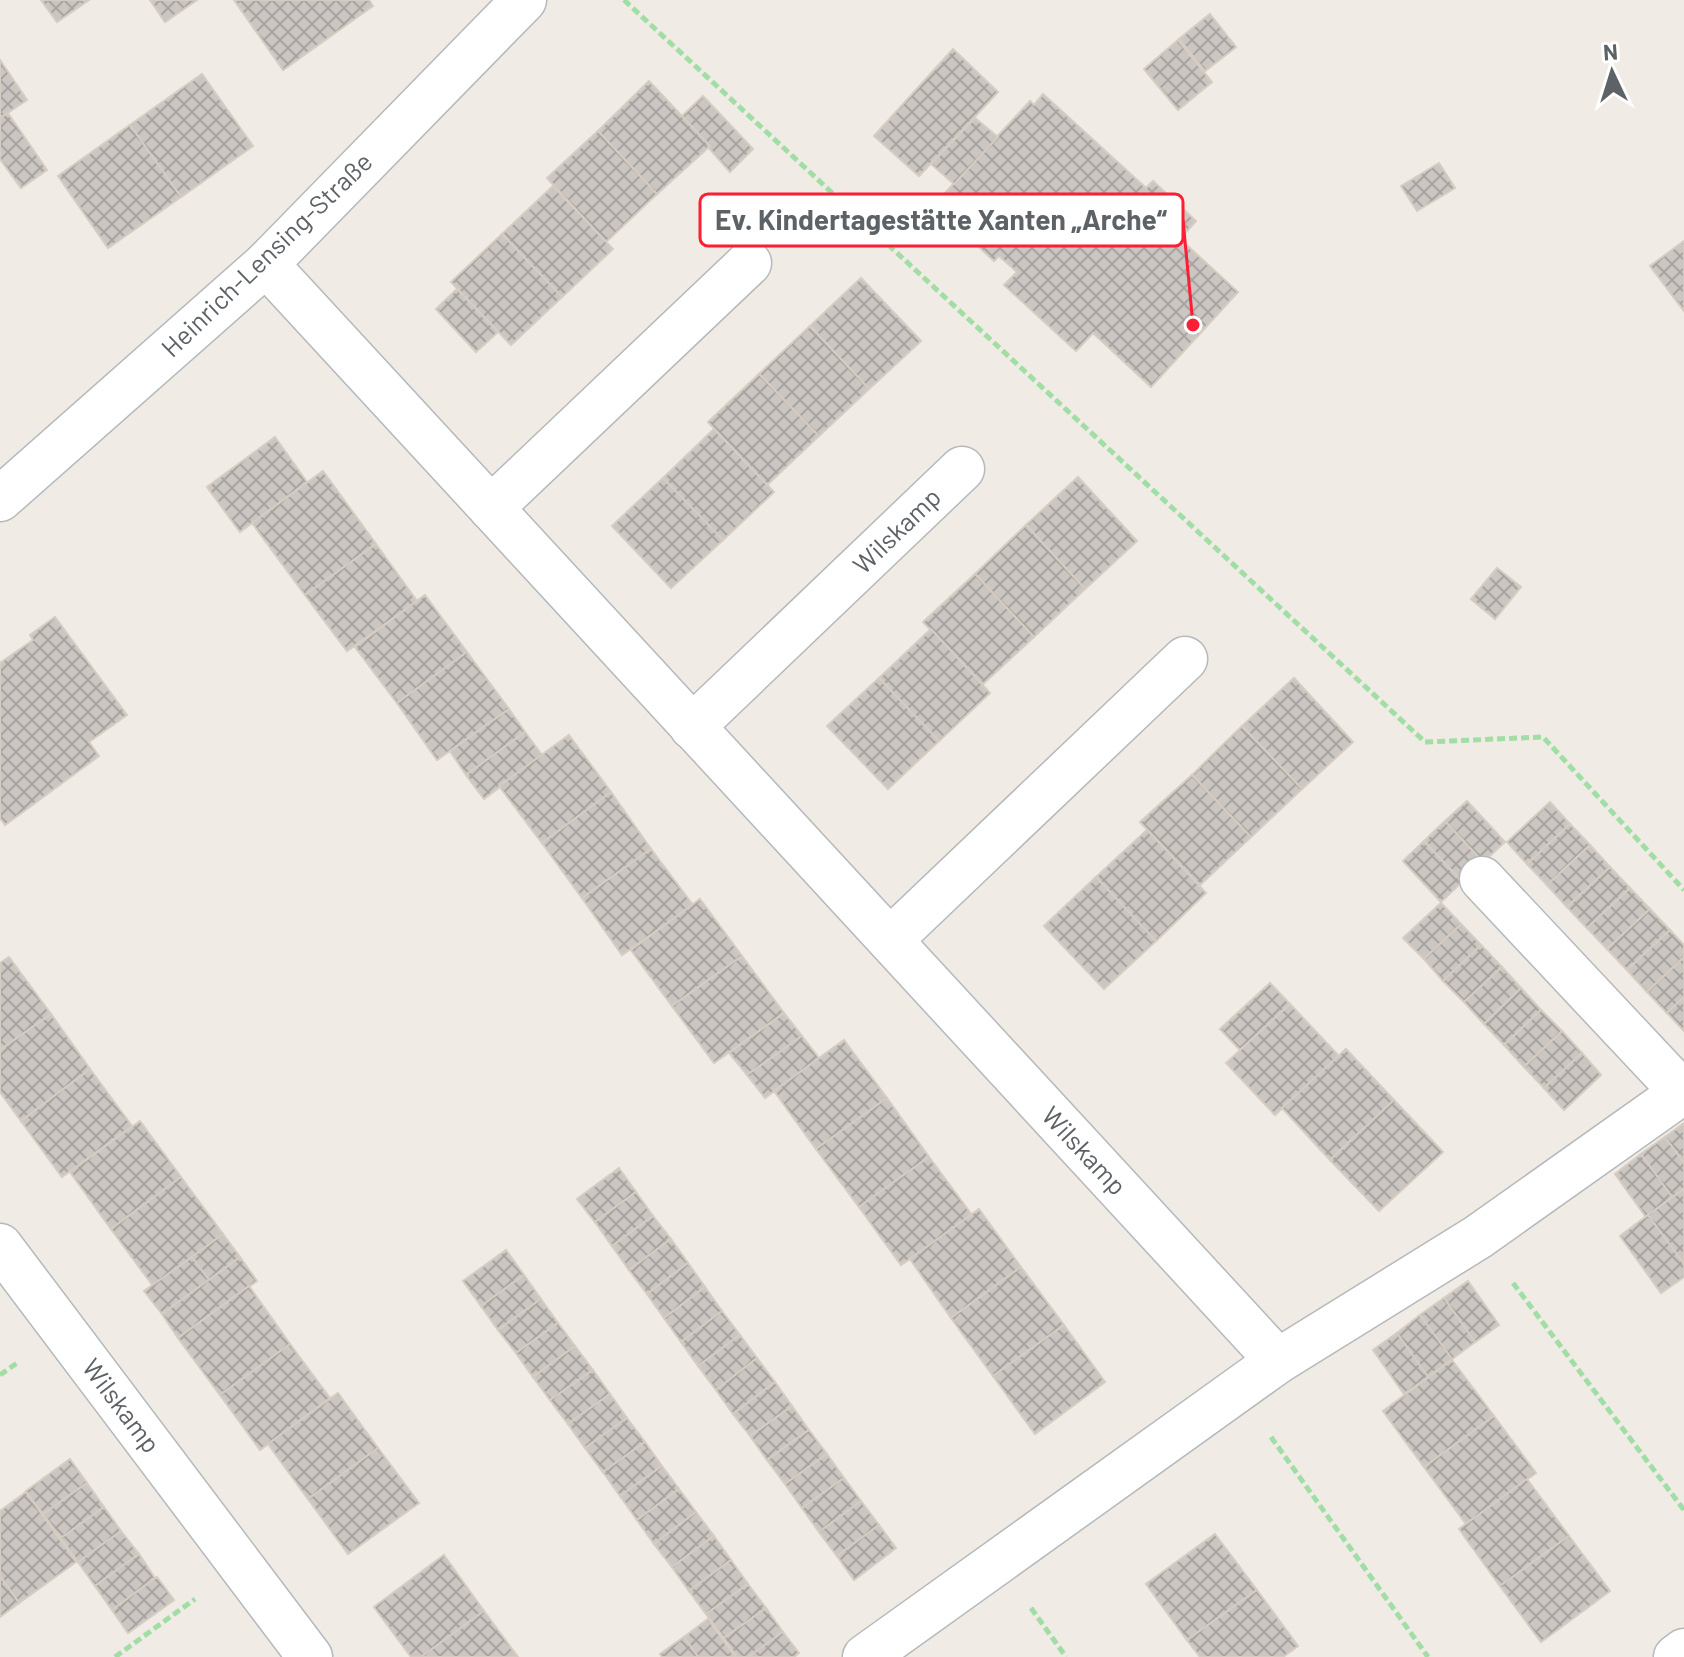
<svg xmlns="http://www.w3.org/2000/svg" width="1684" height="1657" viewBox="0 0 1684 1657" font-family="Barlow,sans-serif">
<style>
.building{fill:url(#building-cross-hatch);stroke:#d6ccc2;stroke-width:2}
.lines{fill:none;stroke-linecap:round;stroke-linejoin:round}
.minor-casing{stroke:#b5b9bc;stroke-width:47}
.path{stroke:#a0dea5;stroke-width:5;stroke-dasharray:8 4;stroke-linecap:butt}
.minor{stroke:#fff;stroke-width:44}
.labels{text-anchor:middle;stroke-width:6;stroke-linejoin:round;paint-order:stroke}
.street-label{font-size:26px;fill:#5c6266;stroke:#fff}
.leader{fill:none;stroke:#fb1f35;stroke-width:3}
.callout-dot{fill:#fb1f35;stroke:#fff;stroke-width:3}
.callout{fill:#fff;stroke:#fb1f35;stroke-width:3}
.callout-label{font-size:28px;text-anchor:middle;font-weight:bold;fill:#5c6266}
</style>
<defs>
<pattern id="building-cross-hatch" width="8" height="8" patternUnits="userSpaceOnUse" patternTransform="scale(2)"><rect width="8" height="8" fill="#cbc6c1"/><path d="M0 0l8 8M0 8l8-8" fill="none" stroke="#a8a4a1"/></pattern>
</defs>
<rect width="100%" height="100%" fill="#f0ebe4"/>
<g class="building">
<polygon points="41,0 89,0 57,22"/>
<polygon points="150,0 197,0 165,22"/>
<polygon points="234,0 369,0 373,6 283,70"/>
<polygon points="1210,14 1236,47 1205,71 1179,39"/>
<polygon points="1178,40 1212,82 1178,110 1144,69"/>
<polygon points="953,49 998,92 919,176 874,136"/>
<polygon points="0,60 27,100 0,118"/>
<polygon points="202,74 253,146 181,197 130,125"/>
<polygon points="649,81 710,146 657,194 598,131"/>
<polygon points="1043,94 1146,188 1153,181 1196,221 1180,239 1238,292 1151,387 1093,333 1076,351 1004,285 1017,272 999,256 994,261 937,209 947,198 943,195 1030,101 1034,105"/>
<polygon points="703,96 753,149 730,172 708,147 710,146 682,116"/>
<polygon points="8,113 47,170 21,188 0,159 0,118"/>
<polygon points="975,118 998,137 954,184 931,164"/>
<polygon points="130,125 181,197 108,248 58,176"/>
<polygon points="598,131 657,194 606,242 547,178"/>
<polygon points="1439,163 1455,188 1417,211 1401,186"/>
<polygon points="553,186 613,249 562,297 502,234"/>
<polygon points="502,234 562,297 511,345 451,282"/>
<polygon points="1684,241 1684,311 1650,266"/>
<polygon points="861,278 921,341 869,389 810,326"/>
<polygon points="457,289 498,332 476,352 436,309"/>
<polygon points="810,326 869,389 819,436 759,374"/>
<polygon points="759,374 819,436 767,485 708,422"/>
<polygon points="714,429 774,492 723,540 663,478"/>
<polygon points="275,437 307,482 240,532 207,487"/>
<polygon points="323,471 376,544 305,595 252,523"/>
<polygon points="1078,477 1137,541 1085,589 1026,525"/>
<polygon points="663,478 723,540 671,588 612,526"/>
<polygon points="1026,525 1085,589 1034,637 975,574"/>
<polygon points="376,544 417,601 347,651 305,595"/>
<polygon points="1497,568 1521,587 1495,619 1471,599"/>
<polygon points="975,574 1034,637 983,684 923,622"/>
<polygon points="425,595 467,652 397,703 355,647"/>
<polygon points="55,617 127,715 89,742 99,756 5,825 0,818 0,663 33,640 30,635"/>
<polygon points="931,629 990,693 939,741 879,678"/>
<polygon points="467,652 509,709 437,760 397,703"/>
<polygon points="879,678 939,741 888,789 827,726"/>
<polygon points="1294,678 1353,742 1302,789 1242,726"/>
<polygon points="509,709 525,732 466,775 450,751"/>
<polygon points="1242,726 1302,789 1251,837 1192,775"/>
<polygon points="525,732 542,755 484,799 466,775"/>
<polygon points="569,735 611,792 542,843 499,786"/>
<polygon points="1192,775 1251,837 1200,885 1140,822"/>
<polygon points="611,792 651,849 582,898 542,843"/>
<polygon points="1467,801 1505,842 1483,862 1445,821"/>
<polygon points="1550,802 1570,824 1527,864 1507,842"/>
<polygon points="1445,821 1483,862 1462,882 1424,841"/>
<polygon points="1570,824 1590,845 1547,885 1527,864"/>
<polygon points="1147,830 1206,893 1156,941 1096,877"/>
<polygon points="1424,841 1462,882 1441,902 1403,861"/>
<polygon points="1590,845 1610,867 1567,907 1547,885"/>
<polygon points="651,849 693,905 622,955 582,898"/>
<polygon points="1610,867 1630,888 1587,928 1567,907"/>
<polygon points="1096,877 1156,941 1104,989 1044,926"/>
<polygon points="1630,888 1650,909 1607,949 1587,928"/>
<polygon points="700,899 742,956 672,1006 631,950"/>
<polygon points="1441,903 1461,924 1424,959 1403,938"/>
<polygon points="1650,909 1670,930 1627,970 1607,949"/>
<polygon points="1461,924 1481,945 1443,981 1424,959"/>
<polygon points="1670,930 1684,945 1684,957 1647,992 1627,970"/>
<polygon points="1481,945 1502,967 1464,1002 1443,981"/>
<polygon points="742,956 784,1013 714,1063 672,1006"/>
<polygon points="9,957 51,1014 0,1050 0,963"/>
<polygon points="1684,957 1684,997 1667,1013 1647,992"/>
<polygon points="1502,967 1521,988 1484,1024 1464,1002"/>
<polygon points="1270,983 1290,1004 1240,1050 1220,1029"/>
<polygon points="1521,988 1541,1010 1504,1045 1484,1024"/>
<polygon points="1684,997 1684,1031 1667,1013"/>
<polygon points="1290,1004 1339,1056 1275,1115 1226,1063"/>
<polygon points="1541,1010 1562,1031 1524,1067 1504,1045"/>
<polygon points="784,1013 802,1036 747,1075 729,1053"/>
<polygon points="51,1014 90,1069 21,1121 0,1092 0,1050"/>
<polygon points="1562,1031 1582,1053 1544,1088 1524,1067"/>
<polygon points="802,1036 819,1058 765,1098 747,1075"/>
<polygon points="844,1040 887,1098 816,1149 774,1091"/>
<polygon points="1346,1049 1394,1100 1330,1160 1282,1108"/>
<polygon points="1582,1053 1601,1075 1564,1110 1544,1088"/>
<polygon points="90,1069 132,1126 62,1177 21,1121"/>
<polygon points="887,1098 929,1157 859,1207 816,1149"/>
<polygon points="1394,1100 1443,1152 1379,1211 1330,1160"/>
<polygon points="140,1121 181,1177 111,1229 70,1172"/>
<polygon points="1684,1123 1684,1163 1665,1137"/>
<polygon points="1665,1137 1684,1163 1684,1189 1672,1197 1641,1154"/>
<polygon points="1641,1154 1672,1197 1646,1217 1615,1174"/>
<polygon points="929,1157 972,1215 901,1265 859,1207"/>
<polygon points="619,1168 636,1192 595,1222 577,1199"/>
<polygon points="181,1177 223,1234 153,1286 111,1229"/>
<polygon points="1684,1189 1684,1264 1648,1215"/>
<polygon points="636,1192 653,1216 612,1246 595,1222"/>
<polygon points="979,1209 1021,1267 951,1318 910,1259"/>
<polygon points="1648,1215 1684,1264 1684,1277 1661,1293 1620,1236"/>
<polygon points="653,1216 671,1239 629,1270 612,1246"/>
<polygon points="223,1234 240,1257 209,1280 192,1257"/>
<polygon points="671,1239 688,1263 647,1294 629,1270"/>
<polygon points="506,1250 524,1275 481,1306 463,1281"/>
<polygon points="192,1257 209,1280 162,1314 144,1291"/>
<polygon points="240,1257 257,1281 178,1338 162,1314"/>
<polygon points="688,1263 705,1287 664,1318 647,1294"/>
<polygon points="1021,1267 1064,1325 993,1376 951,1318"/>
<polygon points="524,1275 541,1299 498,1330 481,1306"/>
<polygon points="1468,1281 1499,1325 1475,1342 1444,1298"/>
<polygon points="249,1286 290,1344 220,1395 178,1338"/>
<polygon points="705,1287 722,1311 681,1342 664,1318"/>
<polygon points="1444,1298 1475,1342 1452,1359 1420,1315"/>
<polygon points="541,1299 558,1323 516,1353 498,1330"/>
<polygon points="722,1311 740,1335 698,1366 681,1342"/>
<polygon points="1420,1315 1452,1359 1428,1377 1397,1333"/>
<polygon points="558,1323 575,1346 533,1377 516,1353"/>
<polygon points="1064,1325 1105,1382 1035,1434 993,1376"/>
<polygon points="1397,1333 1428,1377 1404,1394 1373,1350"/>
<polygon points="740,1335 757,1358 716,1390 698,1366"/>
<polygon points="290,1344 330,1398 260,1450 220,1395"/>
<polygon points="575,1346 593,1370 550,1400 533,1377"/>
<polygon points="757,1358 775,1382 733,1414 716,1390"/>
<polygon points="1452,1360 1494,1416 1424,1467 1383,1411"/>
<polygon points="593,1370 610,1394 568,1424 550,1400"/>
<polygon points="775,1382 792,1406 750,1436 733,1414"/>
<polygon points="338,1393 378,1448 308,1499 268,1444"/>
<polygon points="610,1394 627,1418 585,1448 568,1424"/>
<polygon points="792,1406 809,1430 767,1460 750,1436"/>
<polygon points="1494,1416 1536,1473 1466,1524 1424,1467"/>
<polygon points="627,1418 645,1442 603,1472 585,1448"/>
<polygon points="809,1430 827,1454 785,1484 767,1460"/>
<polygon points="645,1442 662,1466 620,1496 603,1472"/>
<polygon points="378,1448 419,1503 348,1554 308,1499"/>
<polygon points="827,1454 844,1478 802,1508 785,1484"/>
<polygon points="70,1459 87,1483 43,1514 26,1491"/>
<polygon points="662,1466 679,1489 637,1520 620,1496"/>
<polygon points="844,1478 861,1501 819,1532 802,1508"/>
<polygon points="1527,1479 1569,1536 1500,1586 1459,1529"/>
<polygon points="87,1483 104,1507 61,1538 43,1514"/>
<polygon points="679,1489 696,1512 654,1544 637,1520"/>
<polygon points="26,1492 76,1562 19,1603 0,1576 0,1511"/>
<polygon points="861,1501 879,1525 837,1556 819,1532"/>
<polygon points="104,1507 121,1531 78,1562 61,1538"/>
<polygon points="696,1512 714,1536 672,1567 654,1544"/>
<polygon points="879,1525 896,1548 854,1580 837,1556"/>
<polygon points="121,1531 139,1554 95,1586 78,1562"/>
<polygon points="1215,1534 1257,1590 1187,1640 1146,1584"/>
<polygon points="714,1536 731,1560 689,1591 672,1567"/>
<polygon points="1569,1536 1610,1591 1541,1642 1500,1586"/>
<polygon points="139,1554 155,1578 112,1610 95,1586"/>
<polygon points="444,1555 484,1611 421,1657 411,1657 374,1607"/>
<polygon points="731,1560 748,1584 706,1614 689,1591"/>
<polygon points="0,1576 19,1603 0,1617"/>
<polygon points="157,1577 174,1600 128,1633 112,1610"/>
<polygon points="748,1584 766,1608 724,1638 706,1614"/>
<polygon points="1257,1590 1298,1646 1283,1657 1200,1657 1187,1640"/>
<polygon points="766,1608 783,1632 748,1657 737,1657 724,1638"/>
<polygon points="484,1611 518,1657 421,1657"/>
<polygon points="708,1619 735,1657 698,1657 684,1637"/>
<polygon points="783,1632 799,1653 794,1657 748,1657"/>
<polygon points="684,1637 698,1657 662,1657 660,1654"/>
</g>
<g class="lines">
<defs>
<g id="minor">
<polyline points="266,264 1278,1361"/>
<polyline points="0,499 266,264 524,0"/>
<polyline points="491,508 749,263"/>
<polyline points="692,727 962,469"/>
<polyline points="1482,879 1682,1092"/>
<polyline points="890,940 1185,659"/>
<polyline points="0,1246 310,1657"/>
<polyline points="865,1657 1278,1361 1478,1237 1684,1091"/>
<polyline points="1676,1657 1684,1651"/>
</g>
</defs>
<use href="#minor" class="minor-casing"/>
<g class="path">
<polyline points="624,0 1425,742 1543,737 1684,890"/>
<polyline points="1513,1283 1684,1510"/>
<polyline points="0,1375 17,1363"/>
<polyline points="1271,1437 1428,1657"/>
<polyline points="1031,1608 1066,1657"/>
<polyline points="115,1657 195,1599"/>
</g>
<use href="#minor" class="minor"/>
</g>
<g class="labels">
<g class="street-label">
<text transform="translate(267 255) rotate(-44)" y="9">Heinrich-Lensing-Straße</text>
<text transform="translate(897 531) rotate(-44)" y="9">Wilskamp</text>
<text transform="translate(1084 1151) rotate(47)" y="9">Wilskamp</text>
<text transform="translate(121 1406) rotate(53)" y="9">Wilskamp</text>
</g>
</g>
<path class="leader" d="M1193 325L1183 220"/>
<circle class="callout-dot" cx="1193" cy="325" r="8"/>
<rect class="callout" x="700" y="194" width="483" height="52" rx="8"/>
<g class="callout-label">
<text x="941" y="230">Ev. Kindertagestätte Xanten „Arche“</text>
</g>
<g transform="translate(1612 72) rotate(356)" stroke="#ffffff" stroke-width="6" paint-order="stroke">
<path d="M0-6L14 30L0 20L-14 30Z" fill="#5c6266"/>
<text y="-12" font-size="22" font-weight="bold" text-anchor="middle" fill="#5c6266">N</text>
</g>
</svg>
